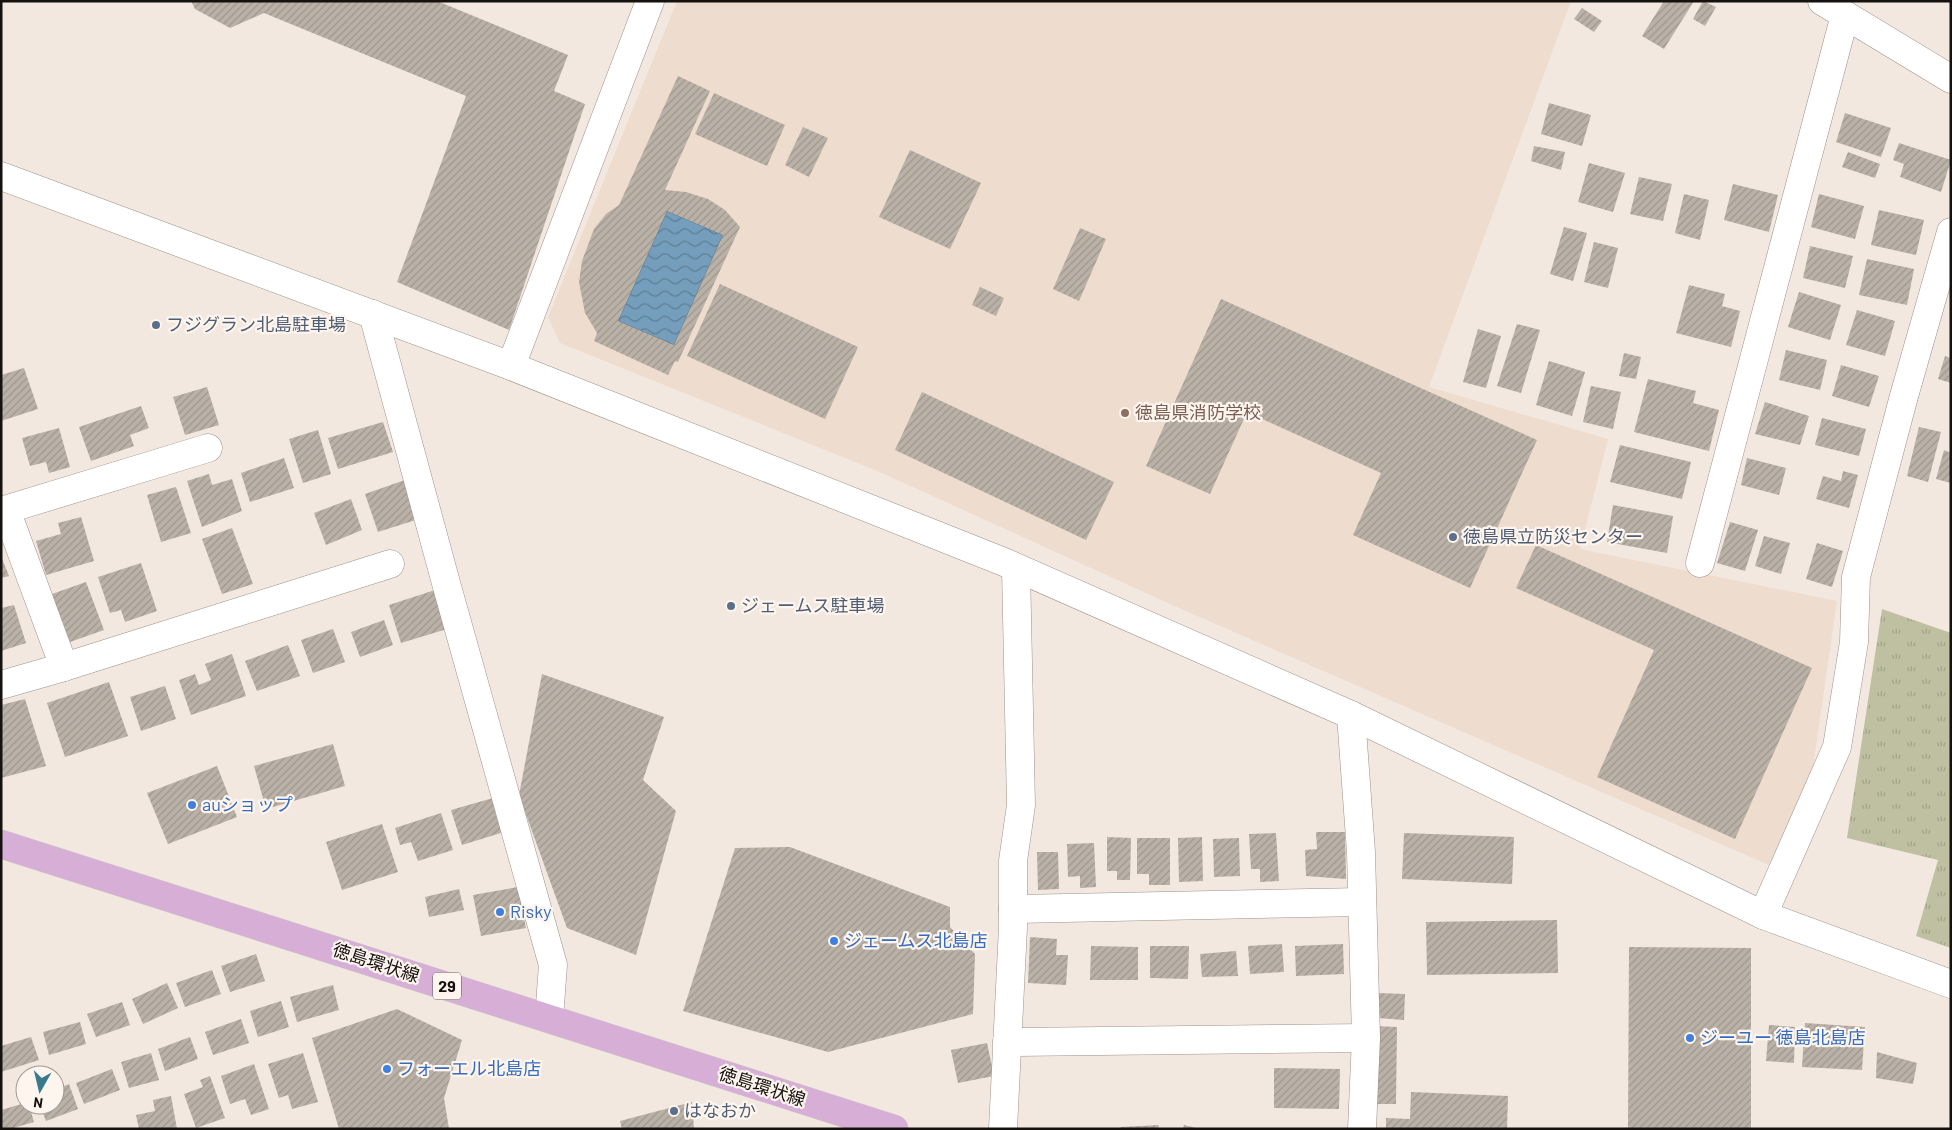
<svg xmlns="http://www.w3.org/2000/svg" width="1952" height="1130" viewBox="0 0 1952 1130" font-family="Barlow,'Noto Sans JP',sans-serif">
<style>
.built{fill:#eedcce}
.grass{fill:url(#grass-tufts)}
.water{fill:url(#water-waves);stroke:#587487}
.building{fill:url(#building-hatch);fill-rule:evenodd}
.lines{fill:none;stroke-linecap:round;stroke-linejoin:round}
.minor-casing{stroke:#9c928a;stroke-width:29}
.major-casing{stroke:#cccbca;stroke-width:29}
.minor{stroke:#fff;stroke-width:28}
.major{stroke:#d6aed6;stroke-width:28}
.service-dot{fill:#5c6f8a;stroke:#fef5ee;stroke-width:2}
.education-dot{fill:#8d6e63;stroke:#fef5ee;stroke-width:2}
.shop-dot{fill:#3f7fe0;stroke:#fef5ee;stroke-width:2}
.labels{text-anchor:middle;stroke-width:4.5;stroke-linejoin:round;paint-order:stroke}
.shield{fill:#fef5ee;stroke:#5b5551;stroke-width:1}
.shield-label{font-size:16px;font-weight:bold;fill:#15110e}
.service-label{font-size:18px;fill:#4e5e75;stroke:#fef5ee;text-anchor:start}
.education-label{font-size:18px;fill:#785e54;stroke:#fef5ee;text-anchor:start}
.shop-label{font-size:18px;fill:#366cbe;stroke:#fef5ee;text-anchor:start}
.street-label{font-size:18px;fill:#15110e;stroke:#fef5ee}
</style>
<defs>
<pattern id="grass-tufts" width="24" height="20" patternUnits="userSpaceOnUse" patternTransform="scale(1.25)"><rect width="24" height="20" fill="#bec0a1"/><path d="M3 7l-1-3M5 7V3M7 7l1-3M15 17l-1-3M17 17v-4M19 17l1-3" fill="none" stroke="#a2a489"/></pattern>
<pattern id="water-waves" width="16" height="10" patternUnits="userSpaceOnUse" patternTransform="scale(1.25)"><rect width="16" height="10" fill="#749ebb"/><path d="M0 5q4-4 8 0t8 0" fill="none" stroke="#5e7f96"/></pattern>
<pattern id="building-hatch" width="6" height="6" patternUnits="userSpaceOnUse" patternTransform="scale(1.25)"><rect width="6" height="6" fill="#bab1a7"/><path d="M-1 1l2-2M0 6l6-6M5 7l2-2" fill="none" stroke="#9f978f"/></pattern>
</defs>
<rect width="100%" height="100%" fill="#f3e8df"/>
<polygon class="built" points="677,1 1571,1 1429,387 1608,439 1580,549 1837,601 1804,829 1769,865 1179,608 882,473 560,343 548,317"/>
<polygon class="grass" points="1882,609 1951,633 1951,948 1916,936 1938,860 1847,838"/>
<polygon class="water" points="667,211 723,235 674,345 618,321"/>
<g class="building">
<polygon points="191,1 437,1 568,55 554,91 585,104 509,330 397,282 466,96 264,13 230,28 195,9"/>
<polygon points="1664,1 1694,1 1664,49 1642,36"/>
<polygon points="1703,1 1716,7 1705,26 1693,19"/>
<polygon points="1582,8 1602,21 1594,32 1574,19"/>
<path d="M678,76L710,91L665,190L686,192L708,199L725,210L740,227L678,362L675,361L668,375L594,341L597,333L585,313L579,282L582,261L594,229L606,214L619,205ZM667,211L723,235L674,345L618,321Z"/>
<polygon points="714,93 785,125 767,166 695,134"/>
<polygon points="1549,103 1591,115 1582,146 1541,134"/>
<polygon points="1845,113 1891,128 1881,157 1836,142"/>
<polygon points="803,127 828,138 809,177 785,165"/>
<polygon points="1899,143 1951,160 1941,192 1900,177 1904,164 1893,160"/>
<polygon points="1534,146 1565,152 1561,170 1531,161"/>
<polygon points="910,150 981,183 950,249 879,217"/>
<polygon points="1848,152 1880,164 1875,178 1842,167"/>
<polygon points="1589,163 1625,173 1613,212 1578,202"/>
<polygon points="1639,177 1672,184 1663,221 1630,214"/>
<polygon points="1733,184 1778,195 1769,232 1724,220"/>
<polygon points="1684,194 1709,200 1700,240 1675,233"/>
<polygon points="1819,194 1864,206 1855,239 1811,227"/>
<polygon points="1879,210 1924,220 1916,255 1871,245"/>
<polygon points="1564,227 1587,233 1573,281 1550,274"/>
<polygon points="1080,228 1106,239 1079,301 1053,289"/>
<polygon points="1594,242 1618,248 1608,288 1584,282"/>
<polygon points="1810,246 1853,256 1845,288 1803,278"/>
<polygon points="1867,259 1914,269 1907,305 1859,295"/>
<polygon points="720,284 858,347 825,419 687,356"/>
<polygon points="1689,285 1725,294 1722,306 1740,311 1731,347 1676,333"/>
<polygon points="980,287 1004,298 996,316 972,305"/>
<polygon points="1799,292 1841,305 1830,340 1788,327"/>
<polygon points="1221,299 1537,440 1470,588 1353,535 1381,473 1247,412 1210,494 1146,466"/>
<polygon points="1857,310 1895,321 1885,356 1846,345"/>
<polygon points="1517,324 1540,330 1521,393 1497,386"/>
<polygon points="1478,329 1501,336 1486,388 1463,382"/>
<polygon points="1786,350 1827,360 1820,390 1779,380"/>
<polygon points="1624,353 1641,357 1636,379 1619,376"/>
<polygon points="1945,356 1951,358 1951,383 1938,379"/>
<polygon points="1549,361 1585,372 1572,416 1536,405"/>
<polygon points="1841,365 1879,376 1869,407 1832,396"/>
<polygon points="24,368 38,409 1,421 1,375"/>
<polygon points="1648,379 1696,391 1693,403 1719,410 1709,451 1634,432"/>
<polygon points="1591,386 1621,392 1613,429 1583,422"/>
<polygon points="207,387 219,425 185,435 173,397"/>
<polygon points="922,392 1114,482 1086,540 895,450"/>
<polygon points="1765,402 1809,416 1800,445 1755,434"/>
<polygon points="141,406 149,428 130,435 134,446 91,461 79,427"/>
<polygon points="1822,418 1866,429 1859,456 1815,445"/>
<polygon points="383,422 393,452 338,469 328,438"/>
<polygon points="1919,427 1941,432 1928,482 1907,476"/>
<polygon points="59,428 70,467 49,473 46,462 30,466 22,438"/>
<polygon points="318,430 331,474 303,483 289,439"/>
<polygon points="1620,445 1691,462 1682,499 1610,482"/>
<polygon points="1944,450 1951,453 1951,483 1936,479"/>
<polygon points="284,458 294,488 250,502 241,473"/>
<polygon points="1747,458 1786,468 1779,495 1741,485"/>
<polygon points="1843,471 1858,475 1849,508 1816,499 1823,476 1841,481"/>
<polygon points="209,474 212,485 232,479 242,511 202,527 187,481"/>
<polygon points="405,480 419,519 378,532 365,494"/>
<polygon points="176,487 191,533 161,542 147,495"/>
<polygon points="351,499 362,530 326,545 314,513"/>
<polygon points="1613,505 1673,516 1667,553 1607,542"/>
<polygon points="81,517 94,561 46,575 36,541 61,534 58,523"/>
<polygon points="1730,522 1758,530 1745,571 1717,563"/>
<polygon points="232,528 253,584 222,594 202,539"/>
<polygon points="1764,536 1790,543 1781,574 1755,566"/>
<polygon points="1817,543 1843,551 1832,587 1806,579"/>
<polygon points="1536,545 1812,668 1735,839 1597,777 1654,650 1516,588"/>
<polygon points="1,556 9,576 1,578"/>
<polygon points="141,563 157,611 125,622 121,610 110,613 98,577"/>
<polygon points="86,582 104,630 70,642 52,594"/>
<polygon points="435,590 447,629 401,643 389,605"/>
<polygon points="14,605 26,643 1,651 1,608"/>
<polygon points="384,620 393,645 360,657 351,632"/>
<polygon points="333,629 345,662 313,673 301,640"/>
<polygon points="288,645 300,676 257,691 245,661"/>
<polygon points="232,654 246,696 191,715 179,680 195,674 199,685 211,680 205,664"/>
<polygon points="542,674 664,717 643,780 676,811 636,955 567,928 519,795"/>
<polygon points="109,682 128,736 65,757 47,703"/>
<polygon points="165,686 176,719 141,731 130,697"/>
<polygon points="25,699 46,766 1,778 1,705"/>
<polygon points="333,744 345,786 266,809 254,766"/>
<polygon points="217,766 237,817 168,844 147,793"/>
<polygon points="493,798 504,832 462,845 451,810"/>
<polygon points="441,813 453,850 418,861 411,842 400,845 395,828"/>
<polygon points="382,824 398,872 342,890 326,842"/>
<polygon points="1316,832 1345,832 1346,879 1306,876 1305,850 1317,849"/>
<polygon points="1276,833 1279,881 1260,882 1260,869 1251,869 1249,834"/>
<polygon points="1404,833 1514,837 1512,884 1402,879"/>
<polygon points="1107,837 1131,838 1130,880 1117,880 1117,871 1107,871"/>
<polygon points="1202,837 1203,881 1179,882 1178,838"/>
<polygon points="1137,838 1170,838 1170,885 1149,885 1149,874 1137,874"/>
<polygon points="1239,838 1240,876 1214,877 1213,839"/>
<polygon points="1094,843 1096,887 1080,888 1080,876 1068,877 1067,844"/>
<polygon points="790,847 950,907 950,927 975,954 973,1014 828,1052 683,1011 735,848"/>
<polygon points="1037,852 1058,852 1059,889 1038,890"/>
<polygon points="518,887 526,928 481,936 473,895"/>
<polygon points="459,889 464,910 429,917 425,897"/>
<polygon points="1557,920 1558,973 1427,975 1426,922"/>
<polygon points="1030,937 1057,939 1056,955 1068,955 1066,985 1028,983"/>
<polygon points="1282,944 1284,972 1250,974 1248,946"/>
<polygon points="1343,944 1344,974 1296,976 1295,946"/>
<polygon points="1091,946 1138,947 1138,980 1090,980"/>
<polygon points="1150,946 1189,946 1188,979 1150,978"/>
<polygon points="1629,947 1751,948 1751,1129 1628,1129"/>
<polygon points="1236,951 1238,976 1202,977 1200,954"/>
<polygon points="256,954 265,981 230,992 221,966"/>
<polygon points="212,970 221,994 185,1007 176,983"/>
<polygon points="167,983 178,1008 143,1024 132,999"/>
<polygon points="333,985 339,1010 297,1022 290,997"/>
<polygon points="1378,993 1405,994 1404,1020 1378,1018"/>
<polygon points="281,1001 289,1027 258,1037 250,1011"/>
<polygon points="122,1002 130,1025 96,1037 87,1014"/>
<polygon points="397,1009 462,1040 444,1098 449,1129 339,1129 312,1038"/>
<polygon points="241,1019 249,1043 213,1055 205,1032"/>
<polygon points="80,1022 86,1044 49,1055 43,1032"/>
<polygon points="1805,1023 1865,1027 1862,1070 1802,1067"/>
<polygon points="1769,1025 1795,1027 1794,1063 1766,1061"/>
<polygon points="1374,1026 1397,1027 1396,1104 1374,1104"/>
<polygon points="31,1037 39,1060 1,1072 1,1046"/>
<polygon points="190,1037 198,1059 165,1071 158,1049"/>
<polygon points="987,1043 994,1076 958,1083 951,1050"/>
<polygon points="1877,1052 1917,1063 1913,1084 1876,1078"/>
<polygon points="151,1053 159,1080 129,1088 121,1062"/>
<polygon points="303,1053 318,1102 292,1109 288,1095 279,1098 268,1064"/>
<polygon points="254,1064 269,1109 251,1115 245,1099 230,1104 221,1076"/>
<polygon points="1274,1068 1340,1069 1339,1109 1274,1108"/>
<polygon points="112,1069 120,1090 84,1104 76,1083"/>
<polygon points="210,1076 225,1118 196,1128 184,1094 203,1087 200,1080"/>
<polygon points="69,1084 78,1109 46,1121 40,1105 55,1105 55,1090"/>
<polygon points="1411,1092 1508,1096 1507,1129 1386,1129 1386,1118 1410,1119"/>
<polygon points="171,1096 177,1129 139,1129 136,1115 155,1111 153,1100"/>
<polygon points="692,1102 694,1129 622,1129 620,1121"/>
<polygon points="25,1103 25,1105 29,1105 34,1122 10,1129 1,1129 1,1110"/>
<polygon points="1159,1125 1158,1129 1120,1129 1121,1127"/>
<polygon points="1184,1125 1196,1128 1196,1129 1183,1129"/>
</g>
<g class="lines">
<defs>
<g id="minor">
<polyline points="1822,1 1951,79"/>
<polyline points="1,176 511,366 1004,562 1351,715 1763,915 1951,984"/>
<polyline points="373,314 446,583 553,965 549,1018"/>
<polyline points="511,366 650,1"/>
<polyline points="6,510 64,667"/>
<polyline points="1,511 208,448"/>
<polyline points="1700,563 1845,15"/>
<polyline points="1,685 64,667 390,564"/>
<polyline points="1351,715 1361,852 1366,1038 1362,1129"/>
<polyline points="1013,909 1362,902"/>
<polyline points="1763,915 1837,747 1854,642 1856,577 1904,396 1951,232"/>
<polyline points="1007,1042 1366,1038"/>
<polyline points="1003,1129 1013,927 1013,861 1021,805 1016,568"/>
</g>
<polyline id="major" points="1,844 894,1129"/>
</defs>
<use href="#minor" class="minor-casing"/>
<use href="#major" class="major-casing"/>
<use href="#minor" class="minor"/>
<use href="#major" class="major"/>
</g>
<g class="service-dot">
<circle cx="156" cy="325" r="5"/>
<circle cx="1453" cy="537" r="5"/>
<circle cx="731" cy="606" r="5"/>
<circle cx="674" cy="1111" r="5"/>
</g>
<circle class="education-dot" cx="1125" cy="413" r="5"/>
<g class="shop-dot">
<circle cx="192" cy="805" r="5"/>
<circle cx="500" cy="912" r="5"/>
<circle cx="834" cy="941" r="5"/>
<circle cx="1690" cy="1038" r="5"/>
<circle cx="387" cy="1069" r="5"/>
</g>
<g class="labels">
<rect class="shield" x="433" y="972.5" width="28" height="27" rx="4"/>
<g class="shield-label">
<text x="447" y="992">29</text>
</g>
<g class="service-label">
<text x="166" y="331">フジグラン北島駐車場</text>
<text x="1463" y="543">徳島県立防災センター</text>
<text x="741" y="612">ジェームス駐車場</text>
<text x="684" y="1117">はなおか</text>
</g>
<g class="education-label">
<text x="1135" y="419">徳島県消防学校</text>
</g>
<g class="shop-label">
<text x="202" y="811">auショップ</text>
<text x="510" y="918">Risky</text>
<text x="844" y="947">ジェームス北島店</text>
<text x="1700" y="1044">ジーユー 徳島北島店</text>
<text x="397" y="1075">フォーエル北島店</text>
</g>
<g class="street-label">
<text transform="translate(376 963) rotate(18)" y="6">徳島環状線</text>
<text transform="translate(762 1087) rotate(18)" y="6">徳島環状線</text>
</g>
</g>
<rect width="1952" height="1130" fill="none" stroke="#15110e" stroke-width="5"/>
<g transform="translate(40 1090) rotate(188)"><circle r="24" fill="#fef5ee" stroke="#a19a94"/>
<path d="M0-4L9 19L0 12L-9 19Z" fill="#387a8c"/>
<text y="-8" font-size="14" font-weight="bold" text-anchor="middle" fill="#15110e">N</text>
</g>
</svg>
